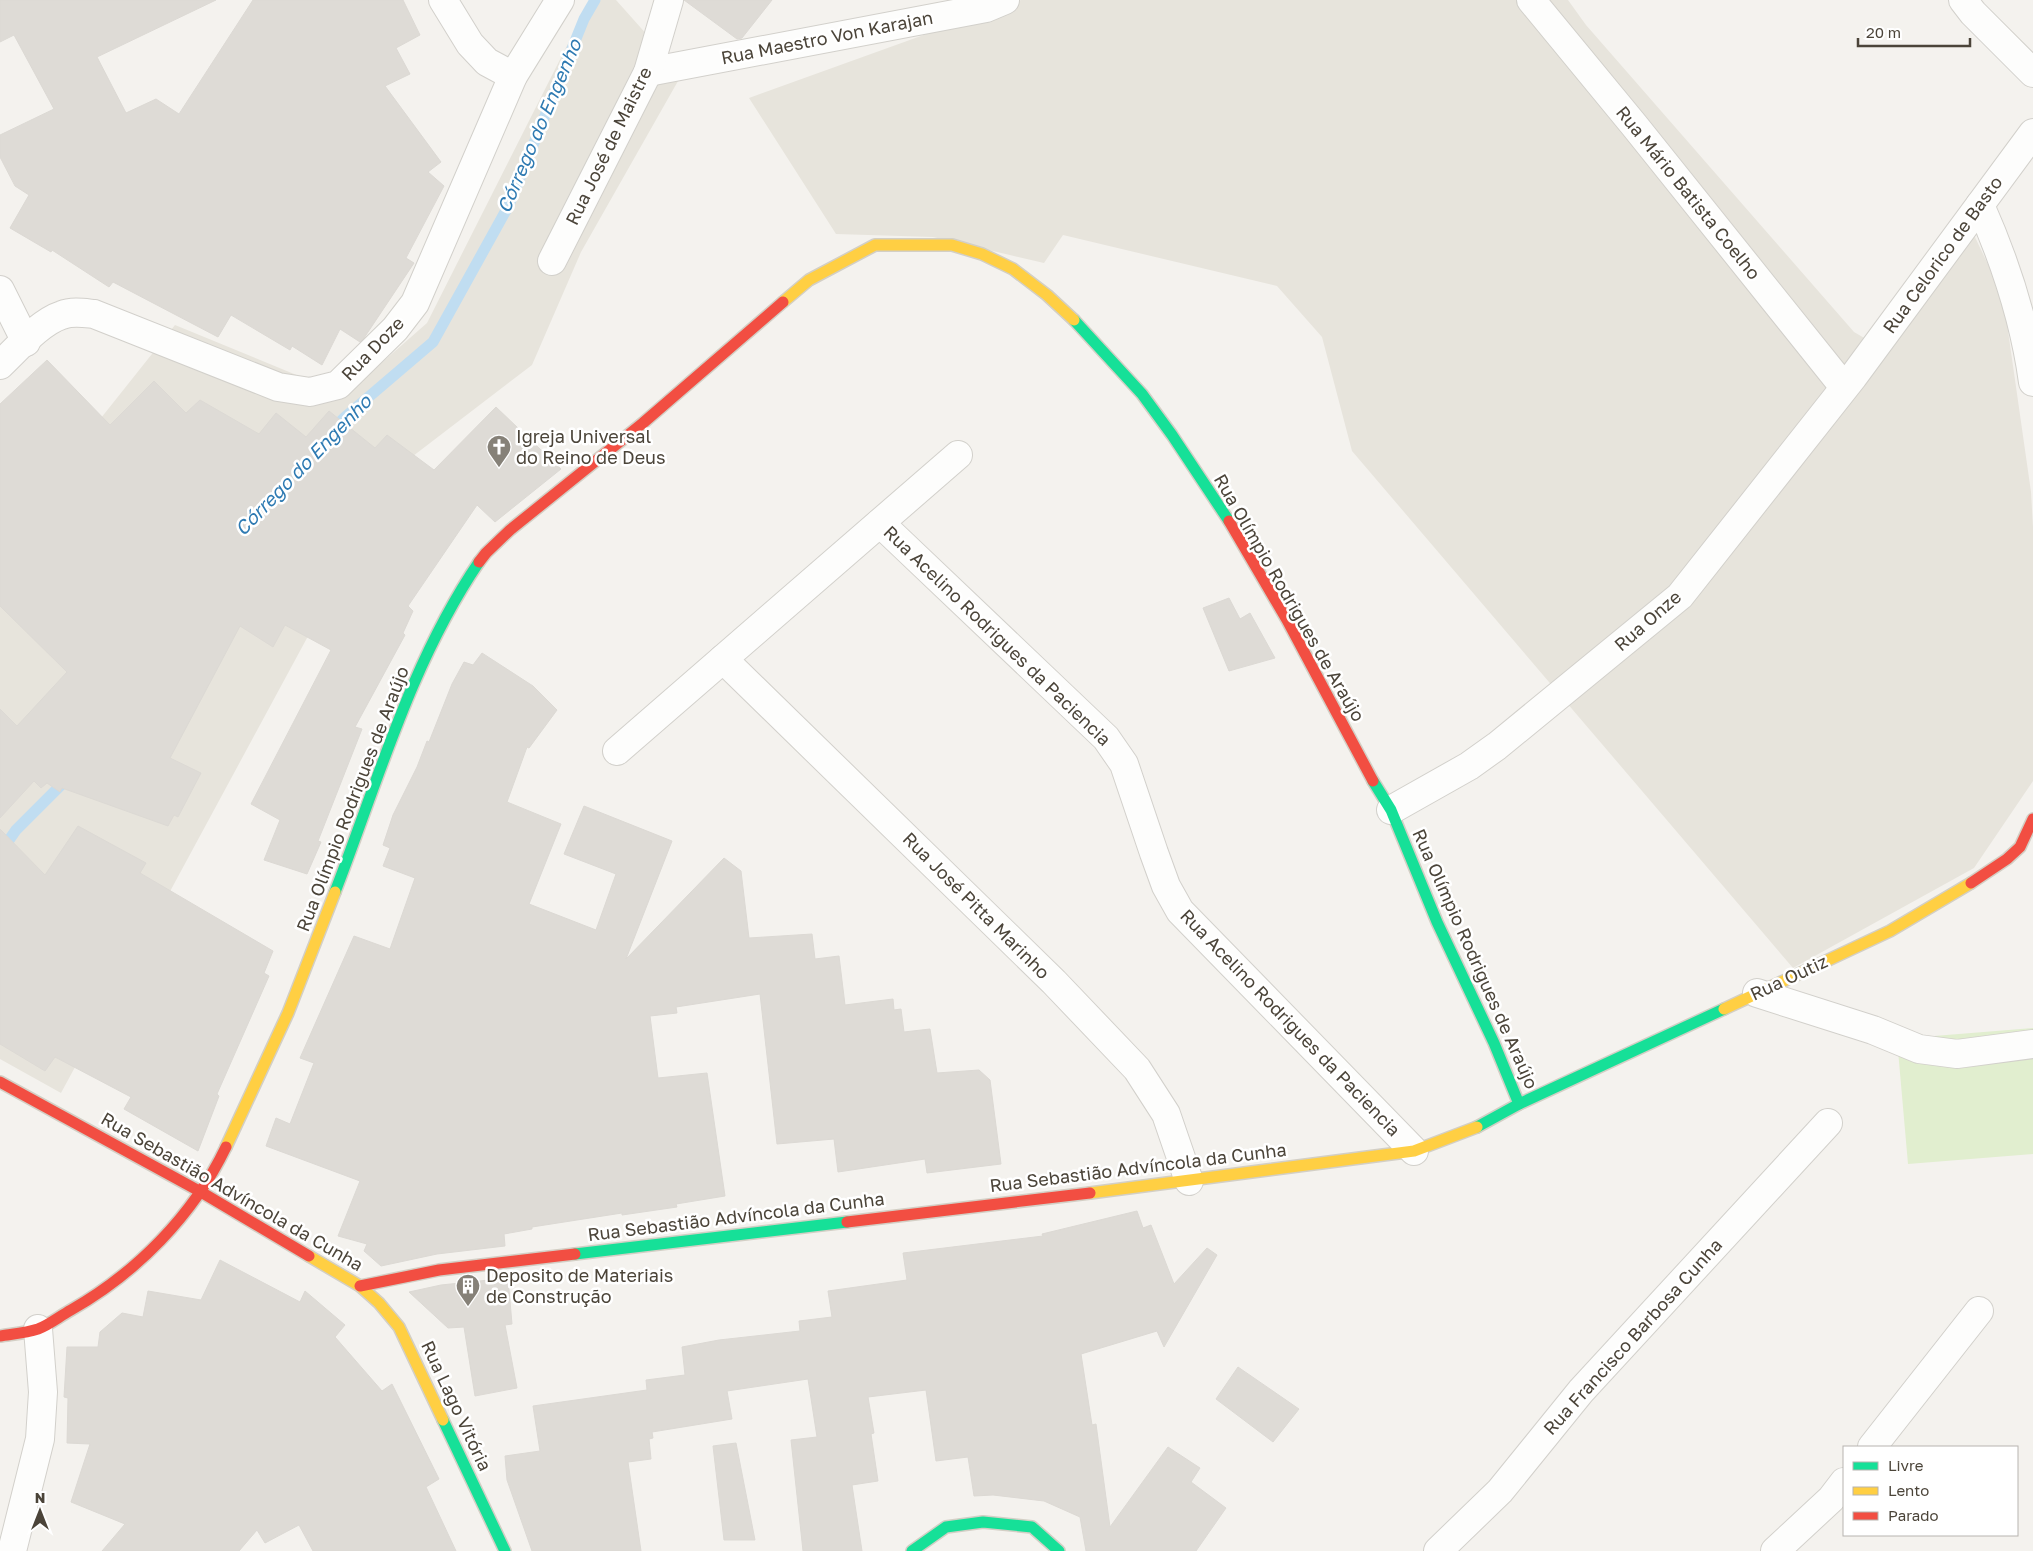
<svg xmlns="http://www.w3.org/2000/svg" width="2033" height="1551" viewBox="0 0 2033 1551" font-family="'Golos Text',sans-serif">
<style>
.residential{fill:#e7e4dc}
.green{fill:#e1eecf}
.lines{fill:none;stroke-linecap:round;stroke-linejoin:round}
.stream{stroke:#c0ddf1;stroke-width:11}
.building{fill:#dedbd6;stroke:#dcd9d4}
.street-casing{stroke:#d2d0cb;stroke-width:30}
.fast-casing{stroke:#d3cfc5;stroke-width:14}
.slow-casing{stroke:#d3cfc5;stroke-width:14}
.jam-casing{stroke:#d3cfc5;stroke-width:14}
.street{stroke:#fdfdfc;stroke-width:28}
.fast{stroke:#16e098;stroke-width:11}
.slow{stroke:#ffcf43;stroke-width:11}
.jam{stroke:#f24e42;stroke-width:11}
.labels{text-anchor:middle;stroke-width:5;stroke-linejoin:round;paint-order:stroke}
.street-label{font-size:18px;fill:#4b4439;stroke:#fff}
.poi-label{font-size:18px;fill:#4b4439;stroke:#fff;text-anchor:start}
.water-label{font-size:19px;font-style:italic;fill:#2e7ab2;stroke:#fff}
</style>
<rect width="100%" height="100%" fill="#f4f2ee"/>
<g class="residential">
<polygon points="590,0 616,0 682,74 581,252 532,365 400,466 61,1093 0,1059 0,545 175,325 345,395 427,323"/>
<polygon points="1021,0 1568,0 1586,25 1854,332 1866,339 1974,235 2003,296 2031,492 2033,527 2033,781 1974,868 1793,968 1352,451 1322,337 1277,286 1063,235 1044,263 933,237 836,234 749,98"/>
</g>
<polygon class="green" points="2033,1028 2033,1154 1908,1164 1897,1039"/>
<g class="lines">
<g class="stream">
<polyline points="331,431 344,418 433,342 509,205 584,19 595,0"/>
<polyline points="0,853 16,830 68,778"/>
</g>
</g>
<g class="building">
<polygon points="0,0 216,0 97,57 126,113 156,99 179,114 253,0 403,0 420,35 396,48 410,74 385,86 441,162 428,172 444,186 406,258 414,263 364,338 360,342 340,329 322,365 292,346 290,350 231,315 218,337 113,282 109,287 52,250 51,252 10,228 29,195 15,186 0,157 0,135 54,109 14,35 0,42"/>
<polygon points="684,0 772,0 742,38 737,39"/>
<polygon points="47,360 110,425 154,381 186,413 200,400 259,434 276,413 306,437 329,411 375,448 387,435 434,470 496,407 561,469 495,522 477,505 408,606 413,611 403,633 405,635 355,727 362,729 318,841 321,842 307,874 264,860 280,820 251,804 331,650 285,625 273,647 240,626 170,758 201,773 178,817 174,815 168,826 62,788 60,792 47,783 41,788 34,781 0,818 0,709 17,726 67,672 0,606 0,404"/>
<polygon points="1229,598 1240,619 1250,613 1275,658 1229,671 1203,608"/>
<polygon points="482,653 533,686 557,710 529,748 527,747 507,802 561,824 529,904 596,930 616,874 564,854 584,806 672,841 626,959 724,858 741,871 749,938 812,934 815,959 839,956 845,1005 893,999 894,1010 901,1009 904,1032 930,1029 937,1073 979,1070 990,1080 1001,1164 927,1173 925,1159 838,1172 834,1139 777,1144 760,994 676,1007 677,1013 650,1016 658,1078 707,1073 725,1196 676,1204 677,1207 622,1215 622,1213 532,1227 532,1229 504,1234 505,1246 437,1254 381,1266 364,1251 367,1244 338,1236 360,1181 266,1146 276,1118 290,1124 314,1063 300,1058 354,936 390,949 415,878 383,866 390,848 383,845 393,815 417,767 427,741 429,742 452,684 464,662 473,665"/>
<polygon points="78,826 146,863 140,873 273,951 264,973 269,976 217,1094 219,1096 198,1151 124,1109 131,1097 55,1057 45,1071 0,1044 0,829 45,875"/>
<polygon points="1137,1211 1143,1228 1151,1225 1174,1284 1207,1248 1217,1255 1164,1347 1157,1331 1081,1354 1092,1425 1096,1424 1110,1527 1168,1447 1200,1468 1191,1482 1226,1508 1196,1551 1086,1551 1080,1517 1044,1501 993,1495 974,1496 968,1457 936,1461 926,1390 868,1397 874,1433 871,1434 878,1481 852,1485 862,1551 803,1551 791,1440 817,1437 808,1379 727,1391 732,1419 652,1432 653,1438 649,1439 651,1459 628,1462 641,1551 532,1551 507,1480 505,1456 540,1451 533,1406 647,1390 646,1380 685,1375 682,1347 719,1340 800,1331 799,1321 832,1317 828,1291 907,1280 903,1253 1043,1236 1042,1234"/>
<polygon points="220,1260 300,1302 305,1291 345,1325 335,1337 382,1391 392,1384 439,1479 426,1487 456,1551 313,1551 299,1525 265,1543 257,1530 239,1551 102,1551 125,1524 71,1502 90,1444 67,1443 68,1398 64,1397 67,1347 98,1347 100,1332 122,1313 143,1317 148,1291 201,1300"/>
<polygon points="508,1278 512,1324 505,1325 517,1388 475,1396 464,1327 448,1328 409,1292 441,1285"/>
<polygon points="1238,1367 1299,1409 1273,1442 1216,1399"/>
<polygon points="736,1443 755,1540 724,1540 713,1446"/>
</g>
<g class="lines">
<defs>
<g id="street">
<polyline points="443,0 470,44 487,62 513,76"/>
<polyline points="1531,0 1634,125 1844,387"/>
<polyline points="1963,0 1973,13 2033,73"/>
<polyline points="648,72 986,8 1005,0"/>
<path d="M1980,205C2004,259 2025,323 2033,382"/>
<polyline points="552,261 648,72 669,0"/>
<polyline points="0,290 26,342"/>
<path d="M0,365C17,349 40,322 62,315C72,311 84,313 94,314L278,387L310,392L338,385L395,329L415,303L513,76L560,0"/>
<polyline points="880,523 1106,738 1124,764 1154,853 1166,886 1180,911 1414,1151"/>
<polyline points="723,659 1054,982 1137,1069 1166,1114 1189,1181"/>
<polyline points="617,751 958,455"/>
<polyline points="1391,810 1469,766 1497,746 1680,596 1853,377 2033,133"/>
<polyline points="1757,993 1873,1030 1919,1049 1957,1054 2033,1044"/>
<polyline points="1872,1447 1979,1311"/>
<polyline points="12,1551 40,1439 43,1392 38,1329"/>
<polyline points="1438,1551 1500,1491 1581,1391 1828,1123"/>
<polyline points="1775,1551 1831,1499 1844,1482"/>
</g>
<g id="fast">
<polyline points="1074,320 1142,394 1172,435 1229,521"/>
<polyline points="1373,781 1391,810 1437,922 1494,1043 1519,1104"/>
<path d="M335,892C378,781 411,662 479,562"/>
<polyline points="1477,1127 1519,1104 1724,1009"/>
<polyline points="575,1254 847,1222"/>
<polyline points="443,1420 505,1551"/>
<polyline points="912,1551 946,1527 983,1522 1032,1527 1059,1551"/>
</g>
<g id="slow">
<polyline points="783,302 809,280 875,245 952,245 982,254 1013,269 1047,295 1074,320"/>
<polyline points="1724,1009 1890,931 1971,883"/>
<polyline points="226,1147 288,1013 335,892"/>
<polyline points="1090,1193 1414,1151 1477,1127"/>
<polyline points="309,1256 360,1286 379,1303 399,1327 443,1420"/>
</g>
<g id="jam">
<polyline points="1229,521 1287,620 1373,781"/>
<polyline points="479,562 486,553 510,530 643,423 783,302"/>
<polyline points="1971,883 2007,859 2020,847 2033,819"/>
<polyline points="0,1082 201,1192 309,1256"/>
<polyline points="847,1222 1090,1193"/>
<polyline points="360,1286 439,1270 575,1254"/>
<path d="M0,1336C12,1334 26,1333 38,1329C49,1325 60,1316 71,1310C136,1273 193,1216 226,1147"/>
</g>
</defs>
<use href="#street" class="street-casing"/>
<use href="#fast" class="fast-casing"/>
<use href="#slow" class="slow-casing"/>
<use href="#jam" class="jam-casing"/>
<use href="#street" class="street"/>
<use href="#fast" class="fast"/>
<use href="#slow" class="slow"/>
<use href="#jam" class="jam"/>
</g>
<defs>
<symbol id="church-pin" viewBox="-11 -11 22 30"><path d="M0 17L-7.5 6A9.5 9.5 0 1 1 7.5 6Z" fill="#868178" stroke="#fff"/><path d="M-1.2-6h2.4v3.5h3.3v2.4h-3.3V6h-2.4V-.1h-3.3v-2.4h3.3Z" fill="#fff"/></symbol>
<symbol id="building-pin" viewBox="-11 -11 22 30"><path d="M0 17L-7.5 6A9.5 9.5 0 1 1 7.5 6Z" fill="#868178" stroke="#fff"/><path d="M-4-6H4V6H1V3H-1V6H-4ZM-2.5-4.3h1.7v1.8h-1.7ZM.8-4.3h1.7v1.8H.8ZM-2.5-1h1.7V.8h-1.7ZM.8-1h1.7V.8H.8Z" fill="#fff"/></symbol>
</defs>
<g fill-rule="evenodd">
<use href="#church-pin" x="485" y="433" width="28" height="38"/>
<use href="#building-pin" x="454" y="1272" width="28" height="38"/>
</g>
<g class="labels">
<g class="street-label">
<text transform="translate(827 38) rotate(-11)" y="6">Rua Maestro Von Karajan</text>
<text transform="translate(609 146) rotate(-64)" y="6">Rua José de Maistre</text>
<text transform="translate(1688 193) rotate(51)" y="6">Rua Mário Batista Coelho</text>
<text transform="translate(1943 255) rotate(-54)" y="6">Rua Celorico de Basto</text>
<text transform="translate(373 349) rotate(-46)" y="6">Rua Doze</text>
<text transform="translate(1289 598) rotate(60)" y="6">Rua Olímpio Rodrigues de Araújo</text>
<text transform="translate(1648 621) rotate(-41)" y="6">Rua Onze</text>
<text transform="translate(997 636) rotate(44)" y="6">Rua Acelino Rodrigues da Paciencia</text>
<text transform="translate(353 799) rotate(-69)" y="6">Rua Olímpio Rodrigues de Araújo</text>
<text transform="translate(976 906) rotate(45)" y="6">Rua José Pitta Marinho</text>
<text transform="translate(1475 959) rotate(66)" y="6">Rua Olímpio Rodrigues de Araújo</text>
<text transform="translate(1789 978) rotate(-25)" y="6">Rua Outiz</text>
<text transform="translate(1290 1023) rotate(46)" y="6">Rua Acelino Rodrigues da Paciencia</text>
<text transform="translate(1138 1168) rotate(-7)" y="6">Rua Sebastião Advíncola da Cunha</text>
<text transform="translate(232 1192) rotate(30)" y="6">Rua Sebastião Advíncola da Cunha</text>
<text transform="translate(736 1217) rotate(-7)" y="6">Rua Sebastião Advíncola da Cunha</text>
<text transform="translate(1633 1337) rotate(-48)" y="6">Rua Francisco Barbosa Cunha</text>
<text transform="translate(456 1406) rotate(65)" y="6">Rua Lago Vitória</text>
</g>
<g class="poi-label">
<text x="516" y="443">Igreja Universal<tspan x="516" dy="21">do Reino de Deus</tspan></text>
<text x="486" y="1282">Deposito de Materiais<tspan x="486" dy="21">de Construção</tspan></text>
</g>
<g class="water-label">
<text transform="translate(539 126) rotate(-67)" y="7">Córrego do Engenho</text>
<text transform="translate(303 465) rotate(-46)" y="7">Córrego do Engenho</text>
</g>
</g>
<rect x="1843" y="1446" width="175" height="90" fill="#ffffff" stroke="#b7b4b0"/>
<rect x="1853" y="1462" width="25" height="8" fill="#16e098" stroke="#b7b4b0"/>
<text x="1888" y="1471" font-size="15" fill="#4b4439">Livre</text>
<rect x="1853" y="1487" width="25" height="8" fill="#ffcf43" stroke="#b7b4b0"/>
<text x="1888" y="1496" font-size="15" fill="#4b4439">Lento</text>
<rect x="1853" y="1512" width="25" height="8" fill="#f24e42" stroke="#b7b4b0"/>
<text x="1888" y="1521" font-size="15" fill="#4b4439">Parado</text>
<g transform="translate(40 1511)" stroke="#ffffff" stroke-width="4" paint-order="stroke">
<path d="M0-4L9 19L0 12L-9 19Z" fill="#4b4439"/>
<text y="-8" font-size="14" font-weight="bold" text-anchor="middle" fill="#4b4439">N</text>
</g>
<path d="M1858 38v8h112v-8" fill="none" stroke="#4b4439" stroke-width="2.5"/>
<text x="1866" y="38" font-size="15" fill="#4b4439" stroke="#ffffff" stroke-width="4" paint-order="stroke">20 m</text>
</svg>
